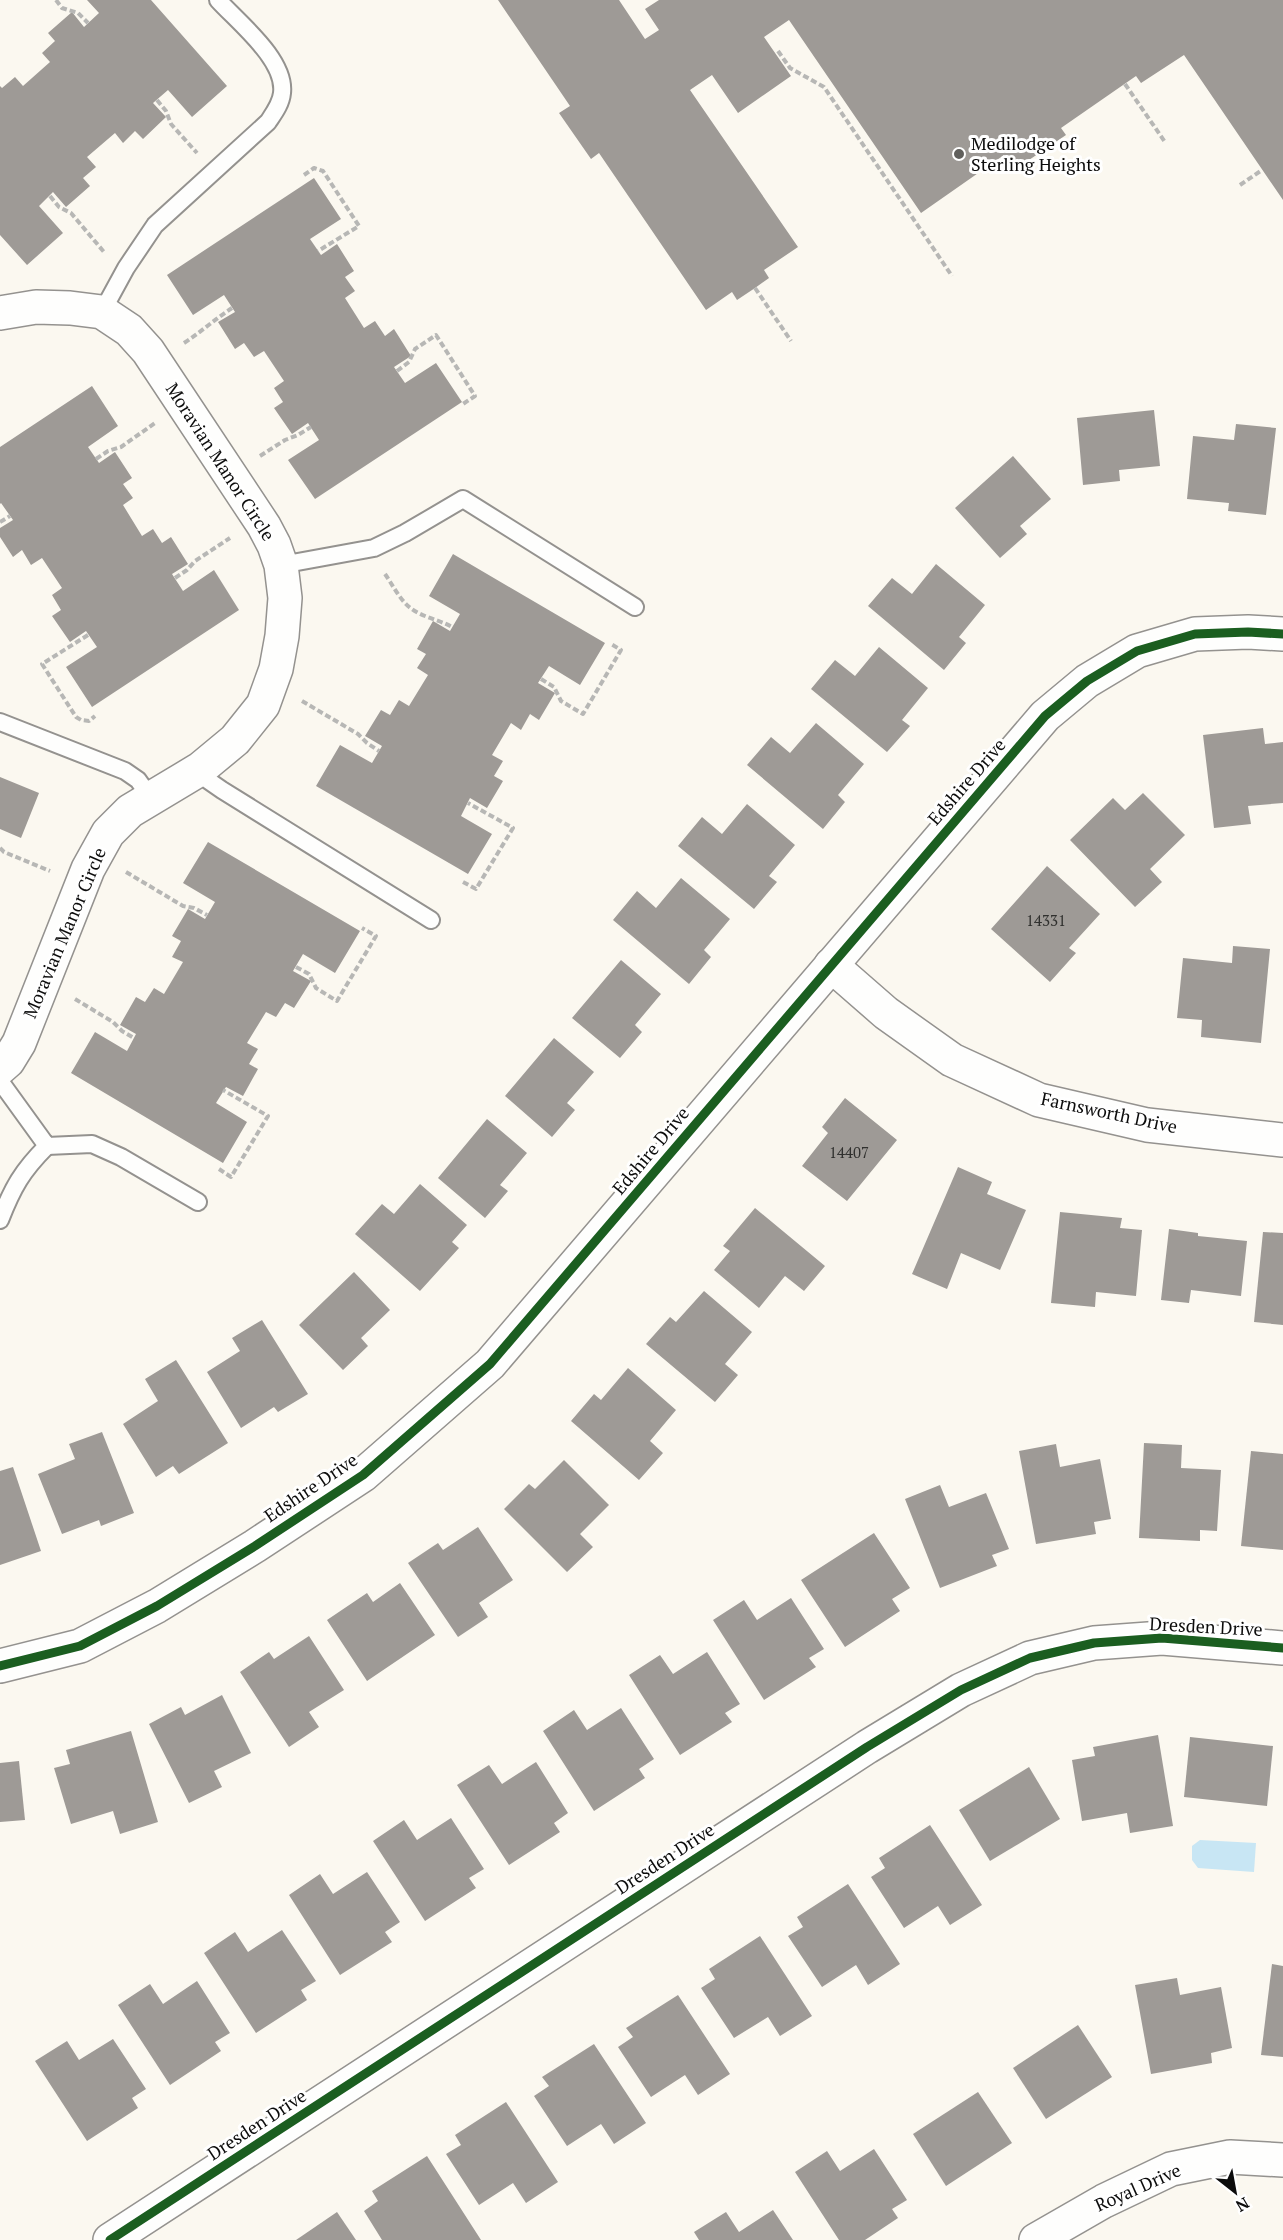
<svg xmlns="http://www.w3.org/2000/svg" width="1283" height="2240" viewBox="0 0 1283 2240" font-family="'PT Serif',serif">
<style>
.water{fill:#c8e6f4}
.building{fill:#9e9a96}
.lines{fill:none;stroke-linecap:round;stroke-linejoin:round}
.lane-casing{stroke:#94928f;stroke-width:20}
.street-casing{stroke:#94928f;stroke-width:36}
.path{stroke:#b7b7b5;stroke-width:4;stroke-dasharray:6 3;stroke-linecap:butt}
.lane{stroke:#fefefd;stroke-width:16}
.street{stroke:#fefefd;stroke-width:33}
.cycleway-casing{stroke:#fff;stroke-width:13}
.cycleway{stroke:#1b5e20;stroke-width:9}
.poi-dot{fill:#605f5c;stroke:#fff;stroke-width:2}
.labels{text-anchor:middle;stroke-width:6;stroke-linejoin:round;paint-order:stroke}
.number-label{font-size:15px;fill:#30302e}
.poi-label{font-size:18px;fill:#0c0c0c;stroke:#fff;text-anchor:start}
.street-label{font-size:18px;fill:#0c0c0c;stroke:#fff}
</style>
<rect width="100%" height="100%" fill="#fbf8f0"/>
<polygon class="water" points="1200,1840 1256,1843 1254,1872 1198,1868 1192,1860 1192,1846"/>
<g class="building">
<polygon points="87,0 151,0 227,86 192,117 168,90 153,103 166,117 143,139 135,131 123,143 115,133 87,157 96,167 83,178 90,186 66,207 53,192 39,206 63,233 27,265 0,235 0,86 2,88 15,77 23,86 50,62 42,53 55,41 48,33 72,12 84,27 99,13"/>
<polygon points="498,0 619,0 645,39 659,30 645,9 659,0 1283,0 1283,200 1184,55 1141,83 1136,76 1061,128 1066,135 1014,170 1004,155 921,213 789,20 764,37 791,76 738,113 712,75 690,90 798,247 764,270 769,278 755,288 737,300 732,292 706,310 599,153 591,159 559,113 570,106"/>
<polygon points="314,178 341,219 310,239 321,255 337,244 354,271 345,277 355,291 345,298 364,328 375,321 385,336 394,329 411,356 394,367 405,383 436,363 462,402 315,499 288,460 319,440 308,423 292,434 274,408 283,402 274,388 284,381 264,351 254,357 244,343 235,349 218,322 235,312 224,295 193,315 167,275"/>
<polygon points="92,386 118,426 88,447 99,463 115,452 132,478 123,484 133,498 123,505 142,536 153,529 162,543 171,537 188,564 172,574 183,591 214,570 239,610 92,707 66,667 97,647 86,631 70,642 52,616 61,610 52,595 62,588 42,558 31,565 22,550 13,557 0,537 0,528 13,520 1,503 0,504 0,447"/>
<polygon points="1154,410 1160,466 1119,470 1120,481 1083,485 1077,418"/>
<polygon points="1236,424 1276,428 1266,515 1228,511 1229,503 1187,499 1193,436 1234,440"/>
<polygon points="1013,456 1051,499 1020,526 1027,534 1000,558 955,508"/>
<polygon points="453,554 605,643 580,685 549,666 538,683 555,693 539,720 530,714 521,730 511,723 492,755 503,761 494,776 503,781 487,808 470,798 461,816 492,834 468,874 316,786 340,745 372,763 382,746 365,736 381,710 390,715 399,700 409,706 428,675 417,668 426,654 417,649 433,621 450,631 460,614 429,596"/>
<polygon points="936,564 985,605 959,637 966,643 944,670 868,606 892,578 912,594"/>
<polygon points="879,647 928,688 902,720 910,726 887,752 811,689 835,660 855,676"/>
<polygon points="816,723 864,764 838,795 845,802 823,829 747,765 771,737 790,753"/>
<polygon points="1263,728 1265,744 1283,742 1283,803 1248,806 1251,824 1214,828 1203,735"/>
<polygon points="0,777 39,793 21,838 0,829"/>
<polygon points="1143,793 1185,835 1150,869 1162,882 1135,907 1070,840 1113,798 1125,810"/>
<polygon points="747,804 795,845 769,876 777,882 754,909 678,846 702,817 722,834"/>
<polygon points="208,842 360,931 335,973 303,954 293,971 311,981 294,1008 285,1003 276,1017 266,1012 247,1043 258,1049 249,1064 258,1069 243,1096 226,1087 216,1103 247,1122 223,1163 71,1073 95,1032 127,1051 136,1034 120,1025 136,997 145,1002 154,988 164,994 183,962 172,957 181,941 172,936 188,909 205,919 215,902 183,883"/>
<polygon points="1047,866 1100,914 1069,948 1076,953 1050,982 991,929"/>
<polygon points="681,878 730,919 704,950 711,957 689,984 613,920 637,891 656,908"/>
<polygon points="1233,946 1270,949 1261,1043 1201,1037 1202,1020 1177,1018 1183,958 1232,963"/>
<polygon points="621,960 661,994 635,1025 642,1032 620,1058 572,1018"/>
<polygon points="554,1038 594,1072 567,1103 575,1110 552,1137 505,1096"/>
<polygon points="845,1098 897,1140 847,1201 802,1166 828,1133 822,1127"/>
<polygon points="487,1119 527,1153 500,1185 508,1191 485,1218 438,1178"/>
<polygon points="958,1167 992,1182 987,1194 1026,1210 1000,1270 961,1253 947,1289 912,1274"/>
<polygon points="420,1184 467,1225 452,1242 459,1248 420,1291 355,1234 382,1204 394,1214"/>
<polygon points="755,1208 825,1266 804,1291 785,1276 759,1308 714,1270 730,1251 723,1246"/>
<polygon points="1060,1212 1122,1218 1120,1228 1142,1230 1136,1296 1096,1292 1095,1307 1051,1303"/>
<polygon points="1169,1229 1198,1233 1198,1236 1247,1241 1241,1296 1191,1290 1189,1303 1161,1300"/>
<polygon points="1263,1232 1283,1233 1283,1325 1254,1322"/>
<polygon points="354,1272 390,1310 361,1338 368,1346 343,1370 299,1325"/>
<polygon points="704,1291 752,1332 725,1364 738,1375 715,1402 646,1344 670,1317 676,1322"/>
<polygon points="262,1320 308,1394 278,1412 274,1407 241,1428 207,1372 240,1351 232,1338"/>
<polygon points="176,1360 228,1443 179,1474 173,1466 156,1477 123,1424 158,1401 145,1379"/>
<polygon points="628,1368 676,1410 650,1441 663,1453 639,1480 571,1421 594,1394 601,1400"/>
<polygon points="102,1432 134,1513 101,1526 99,1520 62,1534 38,1474 75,1459 69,1444"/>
<polygon points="1144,1443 1182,1445 1181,1468 1221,1470 1217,1531 1200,1530 1200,1541 1139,1538"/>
<polygon points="1056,1444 1060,1467 1100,1459 1111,1519 1094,1522 1096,1534 1036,1544 1019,1451"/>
<polygon points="1251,1451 1283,1454 1283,1550 1241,1546"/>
<polygon points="564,1460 609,1505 580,1534 593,1547 567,1572 504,1509 529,1484 535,1489"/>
<polygon points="13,1467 41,1551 0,1565 0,1471"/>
<polygon points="940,1485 949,1507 986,1493 1009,1549 992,1555 997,1566 940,1588 905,1499"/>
<polygon points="478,1527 513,1580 479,1603 488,1617 458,1637 408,1563 438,1543 443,1550"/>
<polygon points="874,1533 910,1588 892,1599 900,1611 845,1647 801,1580"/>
<polygon points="400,1583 435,1635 367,1681 327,1620 367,1593 373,1602"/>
<polygon points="791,1598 824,1649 809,1658 816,1667 764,1700 713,1620 744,1600 757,1620"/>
<polygon points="309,1636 344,1690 309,1712 319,1727 289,1747 240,1672 269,1652 274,1659"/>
<polygon points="707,1652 740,1704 725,1713 732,1722 680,1755 629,1675 660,1655 673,1674"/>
<polygon points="222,1695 251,1753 214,1771 222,1787 189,1803 149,1724 181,1707 185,1715"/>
<polygon points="621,1708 654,1759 639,1769 645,1778 594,1811 543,1731 574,1710 587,1730"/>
<polygon points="131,1731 158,1822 120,1834 113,1811 71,1824 54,1768 70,1764 66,1750"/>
<polygon points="1158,1735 1173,1826 1130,1833 1127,1813 1082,1821 1072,1760 1095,1756 1093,1747"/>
<polygon points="1190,1737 1273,1746 1267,1806 1184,1797"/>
<polygon points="19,1761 25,1820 0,1822 0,1763"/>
<polygon points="536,1762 568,1813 554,1823 560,1832 509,1865 457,1785 489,1765 502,1784"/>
<polygon points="1029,1767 1060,1819 990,1861 959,1810"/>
<polygon points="451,1818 484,1869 469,1878 476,1888 425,1921 373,1841 404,1820 417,1840"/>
<polygon points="930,1825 982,1905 950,1925 938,1906 904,1928 871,1877 885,1868 879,1858"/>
<polygon points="367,1872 400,1922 385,1932 392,1942 340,1975 289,1895 320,1874 333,1894"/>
<polygon points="848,1884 900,1964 868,1985 856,1965 822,1987 788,1936 803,1927 797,1917"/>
<polygon points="282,1930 316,1981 301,1990 307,2000 256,2033 204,1953 235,1932 248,1952"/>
<polygon points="760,1936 812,2016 780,2036 768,2017 734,2038 701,1988 715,1979 709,1969"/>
<polygon points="1272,1964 1283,1966 1283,2057 1261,2055"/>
<polygon points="1177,1978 1180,1995 1221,1987 1232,2048 1211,2053 1212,2063 1151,2074 1135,1985"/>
<polygon points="197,1981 230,2033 215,2042 221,2051 170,2085 118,2005 150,1984 163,2004"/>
<polygon points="678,1995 730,2074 698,2095 685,2075 651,2097 618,2047 633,2037 626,2028"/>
<polygon points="1078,2025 1112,2077 1046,2119 1013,2068"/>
<polygon points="113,2039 146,2089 132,2098 138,2108 87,2141 35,2061 67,2041 79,2060"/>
<polygon points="594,2044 646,2123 614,2144 601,2124 567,2146 534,2096 549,2086 542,2077"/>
<polygon points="978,2092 1012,2143 946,2186 913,2134"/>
<polygon points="506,2102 558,2182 526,2203 513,2183 479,2205 446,2154 461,2145 455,2135"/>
<polygon points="874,2149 907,2200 892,2209 898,2218 865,2240 839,2240 795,2172 827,2151 840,2171"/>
<polygon points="427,2156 481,2240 382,2240 364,2211 378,2201 372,2191"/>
<polygon points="773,2210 793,2240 699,2240 694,2232 726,2212 739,2232"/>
<polygon points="337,2212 356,2240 296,2240"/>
</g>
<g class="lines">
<defs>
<g id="lane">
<path d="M102,312L126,268L155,225L268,122C274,113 281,104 282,93C286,60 239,23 218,0"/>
<polyline points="281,565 374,548 405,533 463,499 635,607"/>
<polyline points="0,722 125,771 138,780 150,797"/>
<polyline points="200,769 209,781 222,790 431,920"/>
<polyline points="0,1081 47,1146 92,1144 121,1157 198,1202"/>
<path d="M0,1220C13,1187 22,1171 47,1146"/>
</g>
<g id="street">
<polyline points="0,313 36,307 70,308 102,312 129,330 148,351 264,526 274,545 281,565 285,598 282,636 276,669 263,705 235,740 200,769 130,811 108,833 88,869 19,1043 8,1061 0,1068"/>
<polyline points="831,965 886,1013 952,1060 1039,1100 1147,1125 1283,1140"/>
<polyline points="0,1666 80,1646 157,1606 255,1546 363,1475 490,1364 1045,716 1087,681 1137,651 1195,634 1248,632 1283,634"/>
<polyline points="110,2240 867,1747 961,1690 1030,1658 1094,1643 1162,1638 1283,1648"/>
<polyline points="1036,2240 1104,2201 1171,2169 1230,2157 1283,2160"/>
</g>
</defs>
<use href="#lane" class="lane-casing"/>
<use href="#street" class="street-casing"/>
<g class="path">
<polyline points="56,0 62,8 78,13 88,23"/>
<polyline points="778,51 790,68 824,87 952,276"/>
<polyline points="1125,84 1165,142"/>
<polyline points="157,100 166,111 171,124 197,153"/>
<polyline points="304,175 314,168 323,171 359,226 318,251"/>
<polyline points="1240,185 1262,170"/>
<polyline points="50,196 59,207 71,213 104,252"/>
<polyline points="755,288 791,341"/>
<path d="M184,343C201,332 215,319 232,308"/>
<polyline points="397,371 409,362 415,349 436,335 475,396 463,404"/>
<polyline points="260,456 285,440 298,435 311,427"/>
<polyline points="96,459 108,451 121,447 155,423"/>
<polyline points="0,522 10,516"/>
<path d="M385,574C392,584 399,598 408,606C420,617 438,619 452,627"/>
<polyline points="175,578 187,570 195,561 230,538"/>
<polyline points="88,635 42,664 76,717 81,720 89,721 95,716"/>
<polyline points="541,679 554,687 561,701 583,714 621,650 611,644"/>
<polyline points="302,701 358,734 367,743 379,751"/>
<polyline points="0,848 4,852 50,871"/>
<polyline points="126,872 183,906 194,908 207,915"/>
<polyline points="463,882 476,889 513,828 468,803"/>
<polyline points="296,967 309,974 316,988 337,1001 376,936 362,928"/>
<polyline points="75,999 113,1022 122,1031 134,1038"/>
<polyline points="219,1169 231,1177 268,1116 223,1090"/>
</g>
<use href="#lane" class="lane"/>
<use href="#street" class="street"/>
<defs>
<g id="cycleway">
<polyline points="0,1666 80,1646 157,1606 255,1546 363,1475 490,1364 1045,716 1087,681 1137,651 1195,634 1248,632 1283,634"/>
<polyline points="110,2240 867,1747 961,1690 1030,1658 1094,1643 1162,1638 1283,1648"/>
</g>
</defs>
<use href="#cycleway" class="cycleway-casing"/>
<use href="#cycleway" class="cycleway"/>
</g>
<circle class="poi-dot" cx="959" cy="154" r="6"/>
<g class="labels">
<g class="number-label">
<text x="1046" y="926">14331</text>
<text x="849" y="1158">14407</text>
</g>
<g class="poi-label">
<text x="971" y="150">Medilodge of<tspan x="971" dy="21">Sterling Heights</tspan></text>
</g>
<g class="street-label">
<text transform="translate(220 462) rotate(57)" y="6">Moravian Manor Circle</text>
<text transform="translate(967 782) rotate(-49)" y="6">Edshire Drive</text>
<text transform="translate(65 933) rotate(-67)" y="6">Moravian Manor Circle</text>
<text transform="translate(1109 1113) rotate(12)" y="6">Farnsworth Drive</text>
<text transform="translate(651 1151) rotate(-50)" y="6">Edshire Drive</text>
<text transform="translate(311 1488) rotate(-34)" y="6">Edshire Drive</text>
<text transform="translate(1206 1627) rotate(3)" y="6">Dresden Drive</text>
<text transform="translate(665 1859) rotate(-33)" y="6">Dresden Drive</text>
<text transform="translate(257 2125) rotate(-33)" y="6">Dresden Drive</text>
<text transform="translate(1138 2188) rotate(-24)" y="6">Royal Drive</text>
</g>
</g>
<g transform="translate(1235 2192) rotate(149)" stroke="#ffffff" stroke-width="4.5" paint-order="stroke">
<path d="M0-4.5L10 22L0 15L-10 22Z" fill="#0c0c0c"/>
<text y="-9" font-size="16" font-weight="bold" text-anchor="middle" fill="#0c0c0c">N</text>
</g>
</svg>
